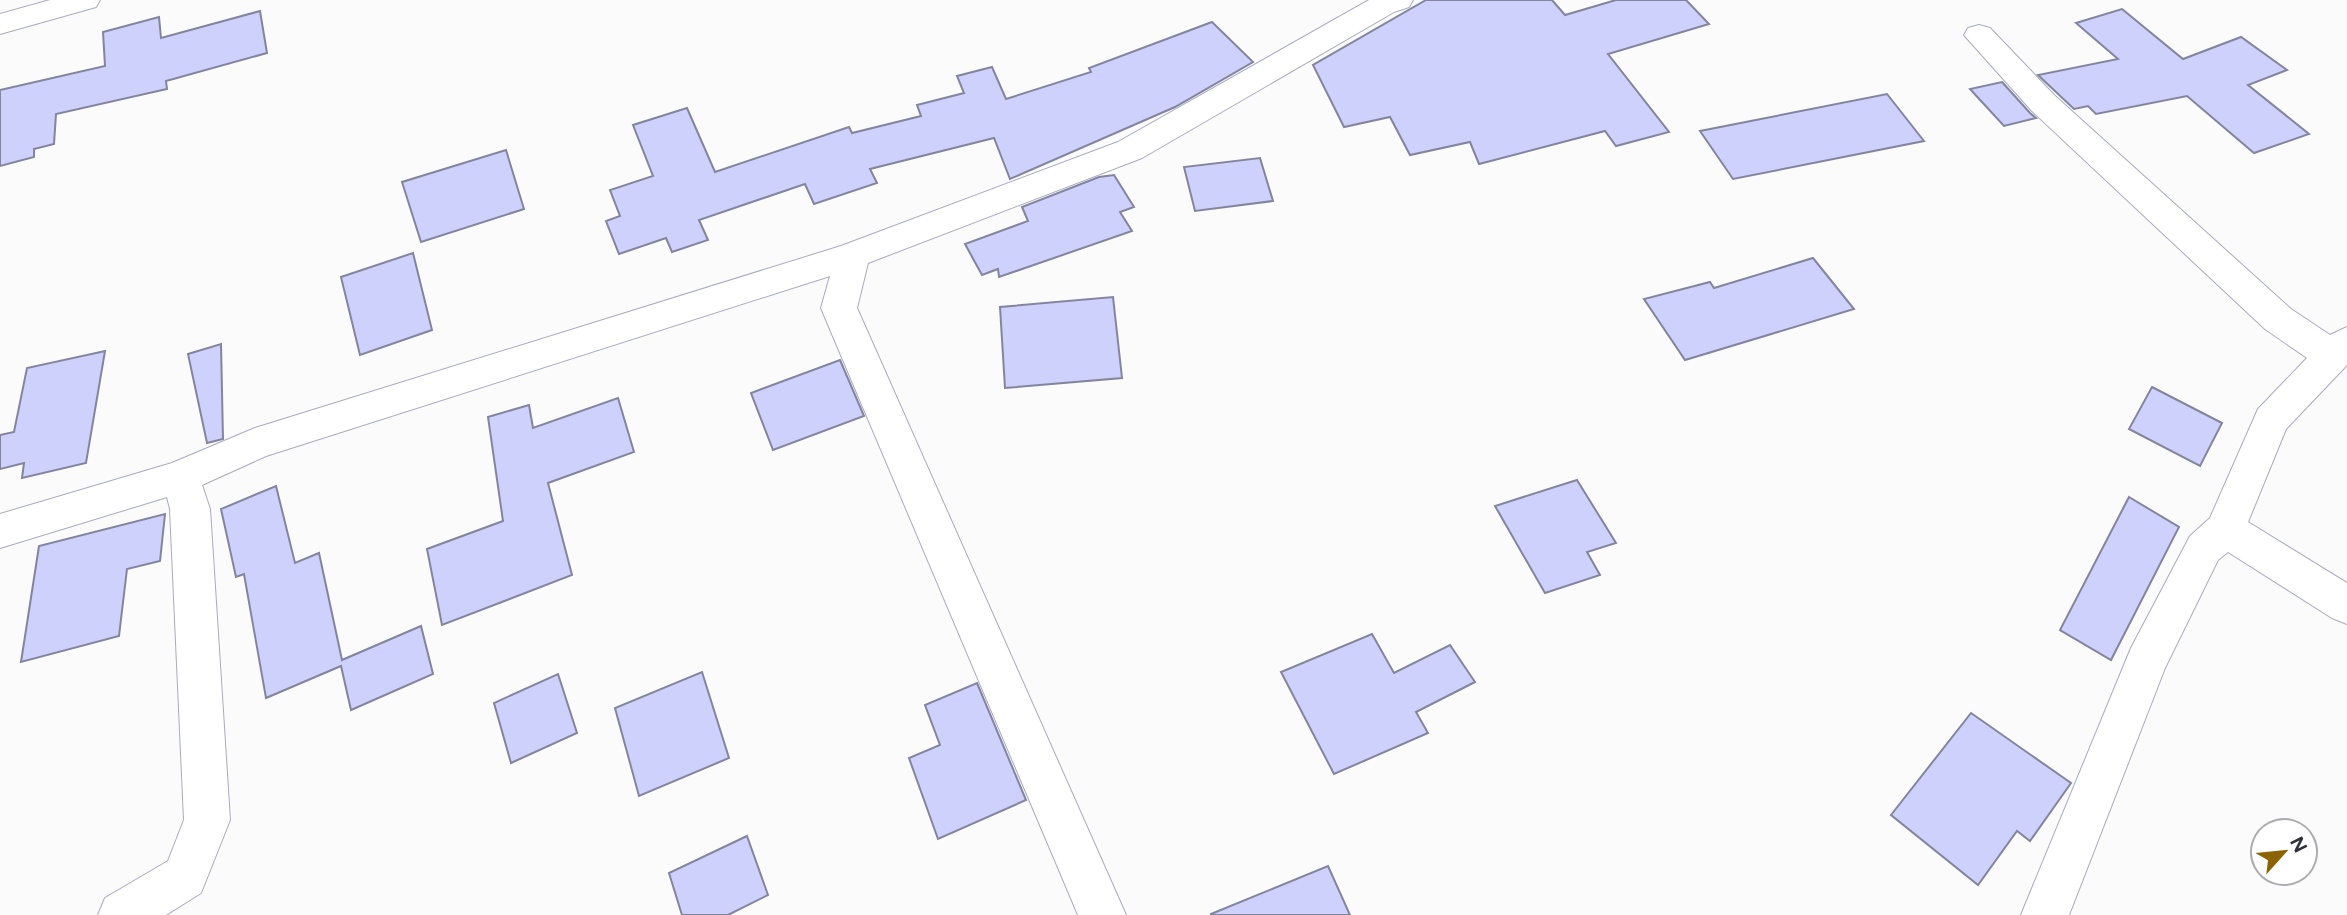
<svg xmlns="http://www.w3.org/2000/svg" width="2347" height="915" viewBox="0 0 2347 915" font-family="Figtree,sans-serif">
<style>
.building{fill:#ced1fb;stroke:#83859e;stroke-width:2}
.lines{fill:none;stroke-linecap:round;stroke-linejoin:round}
.street-casing{stroke:#a8aac4;stroke-width:2}
.secondary-casing{stroke:#a8aac4;stroke-width:2}
.street{fill:#fff;fill-rule:evenodd}
.secondary{fill:#fff;fill-rule:evenodd}
</style>
<rect width="100%" height="100%" fill="#fbfbfb"/>
<g class="building">
<polygon points="1426,0 1552,0 1565,15 1616,0 1686,0 1709,24 1608,54 1669,132 1616,146 1605,131 1479,164 1470,142 1410,155 1390,117 1344,127 1313,65"/>
<polygon points="2122,9 2183,59 2241,37 2287,70 2248,85 2309,134 2254,153 2187,96 2096,114 2088,106 2074,109 2038,75 2118,59 2076,23"/>
<polygon points="260,11 267,53 166,81 167,89 56,114 54,144 34,149 34,157 0,166 0,90 105,66 103,32 159,17 161,38"/>
<polygon points="1212,22 1253,62 1175,107 1010,179 994,138 870,169 877,183 814,204 805,184 699,220 708,240 672,252 666,238 619,254 606,221 620,216 610,190 653,176 633,125 687,108 715,172 849,127 852,133 921,116 917,105 964,93 957,76 992,67 1006,99 1091,72 1089,68"/>
<polygon points="2002,82 2030,113 2036,118 2004,126 1970,89"/>
<polygon points="1887,94 1924,141 1733,179 1700,131"/>
<polygon points="506,150 524,209 421,242 402,182"/>
<polygon points="1260,158 1273,201 1195,211 1184,167"/>
<polygon points="1114,175 1134,207 1120,212 1132,231 999,277 998,269 982,275 965,244 1028,221 1022,207 1099,177"/>
<polygon points="413,253 432,330 360,355 341,277"/>
<polygon points="1813,258 1854,309 1685,360 1644,299 1710,282 1714,288"/>
<polygon points="1113,297 1122,378 1005,388 1000,307"/>
<polygon points="221,344 223,439 207,443 188,354"/>
<polygon points="105,351 86,463 22,478 24,463 0,469 0,435 14,432 27,368"/>
<polygon points="840,360 864,416 773,450 751,393"/>
<polygon points="2152,387 2222,423 2200,466 2129,429"/>
<polygon points="618,398 634,452 548,483 572,575 442,625 427,549 503,521 488,417 529,405 533,428"/>
<polygon points="1577,480 1616,543 1587,552 1600,575 1545,593 1495,506"/>
<polygon points="276,486 295,563 319,553 342,660 421,626 433,674 351,710 341,666 266,698 244,574 236,577 221,509"/>
<polygon points="2129,497 2179,527 2111,660 2060,630"/>
<polygon points="165,514 160,561 127,569 119,636 21,662 39,546"/>
<polygon points="1372,634 1394,673 1450,645 1475,682 1416,712 1428,733 1334,774 1281,672"/>
<polygon points="702,672 729,758 639,796 615,708"/>
<polygon points="558,674 577,733 511,763 494,703"/>
<polygon points="977,683 1026,800 938,839 909,758 940,745 925,705"/>
<polygon points="1971,713 2071,783 2030,841 2017,831 1978,885 1891,815"/>
<polygon points="747,836 768,895 728,915 682,915 669,873"/>
<polygon points="1328,866 1350,915 1211,915 1211,914"/>
</g>
<g class="lines">
<defs>
<g id="street">
<polygon points="1369,0 1413,0 1409,7 1394,12 1142,158 868,263 857,308 1126,915 1078,915 821,308 830,276 266,456 202,485 210,509 230,820 201,893 166,915 98,915 105,898 168,861 184,820 170,509 167,497 0,548 0,514 172,463 255,428 841,246 1118,142"/>
<polygon points="1979,25 1990,28 2054,95 2291,309 2330,335 2347,327 2347,365 2286,429 2248,522 2347,583 2347,624 2332,618 2228,552 2218,560 2165,668 2069,915 2021,915 2131,648 2190,536 2210,518 2258,409 2307,358 2265,329 2032,111 1964,35 1968,28"/>
</g>
<polygon id="secondary" points="50,0 100,0 96,7 0,34 0,14"/>
</defs>
<use href="#street" class="street-casing"/>
<use href="#secondary" class="secondary-casing"/>
<use href="#street" class="street"/>
<use href="#secondary" class="secondary"/>
</g>
<g transform="translate(2284 852) rotate(63)"><circle r="33" fill="#ffffff" stroke="#adadb1" stroke-width="2"/>
<path d="M0-5L12 26L0 18L-12 26Z" fill="#8b6304"/>
<text y="-10" font-size="19" font-weight="bold" text-anchor="middle" fill="#31313c">N</text>
</g>
</svg>
